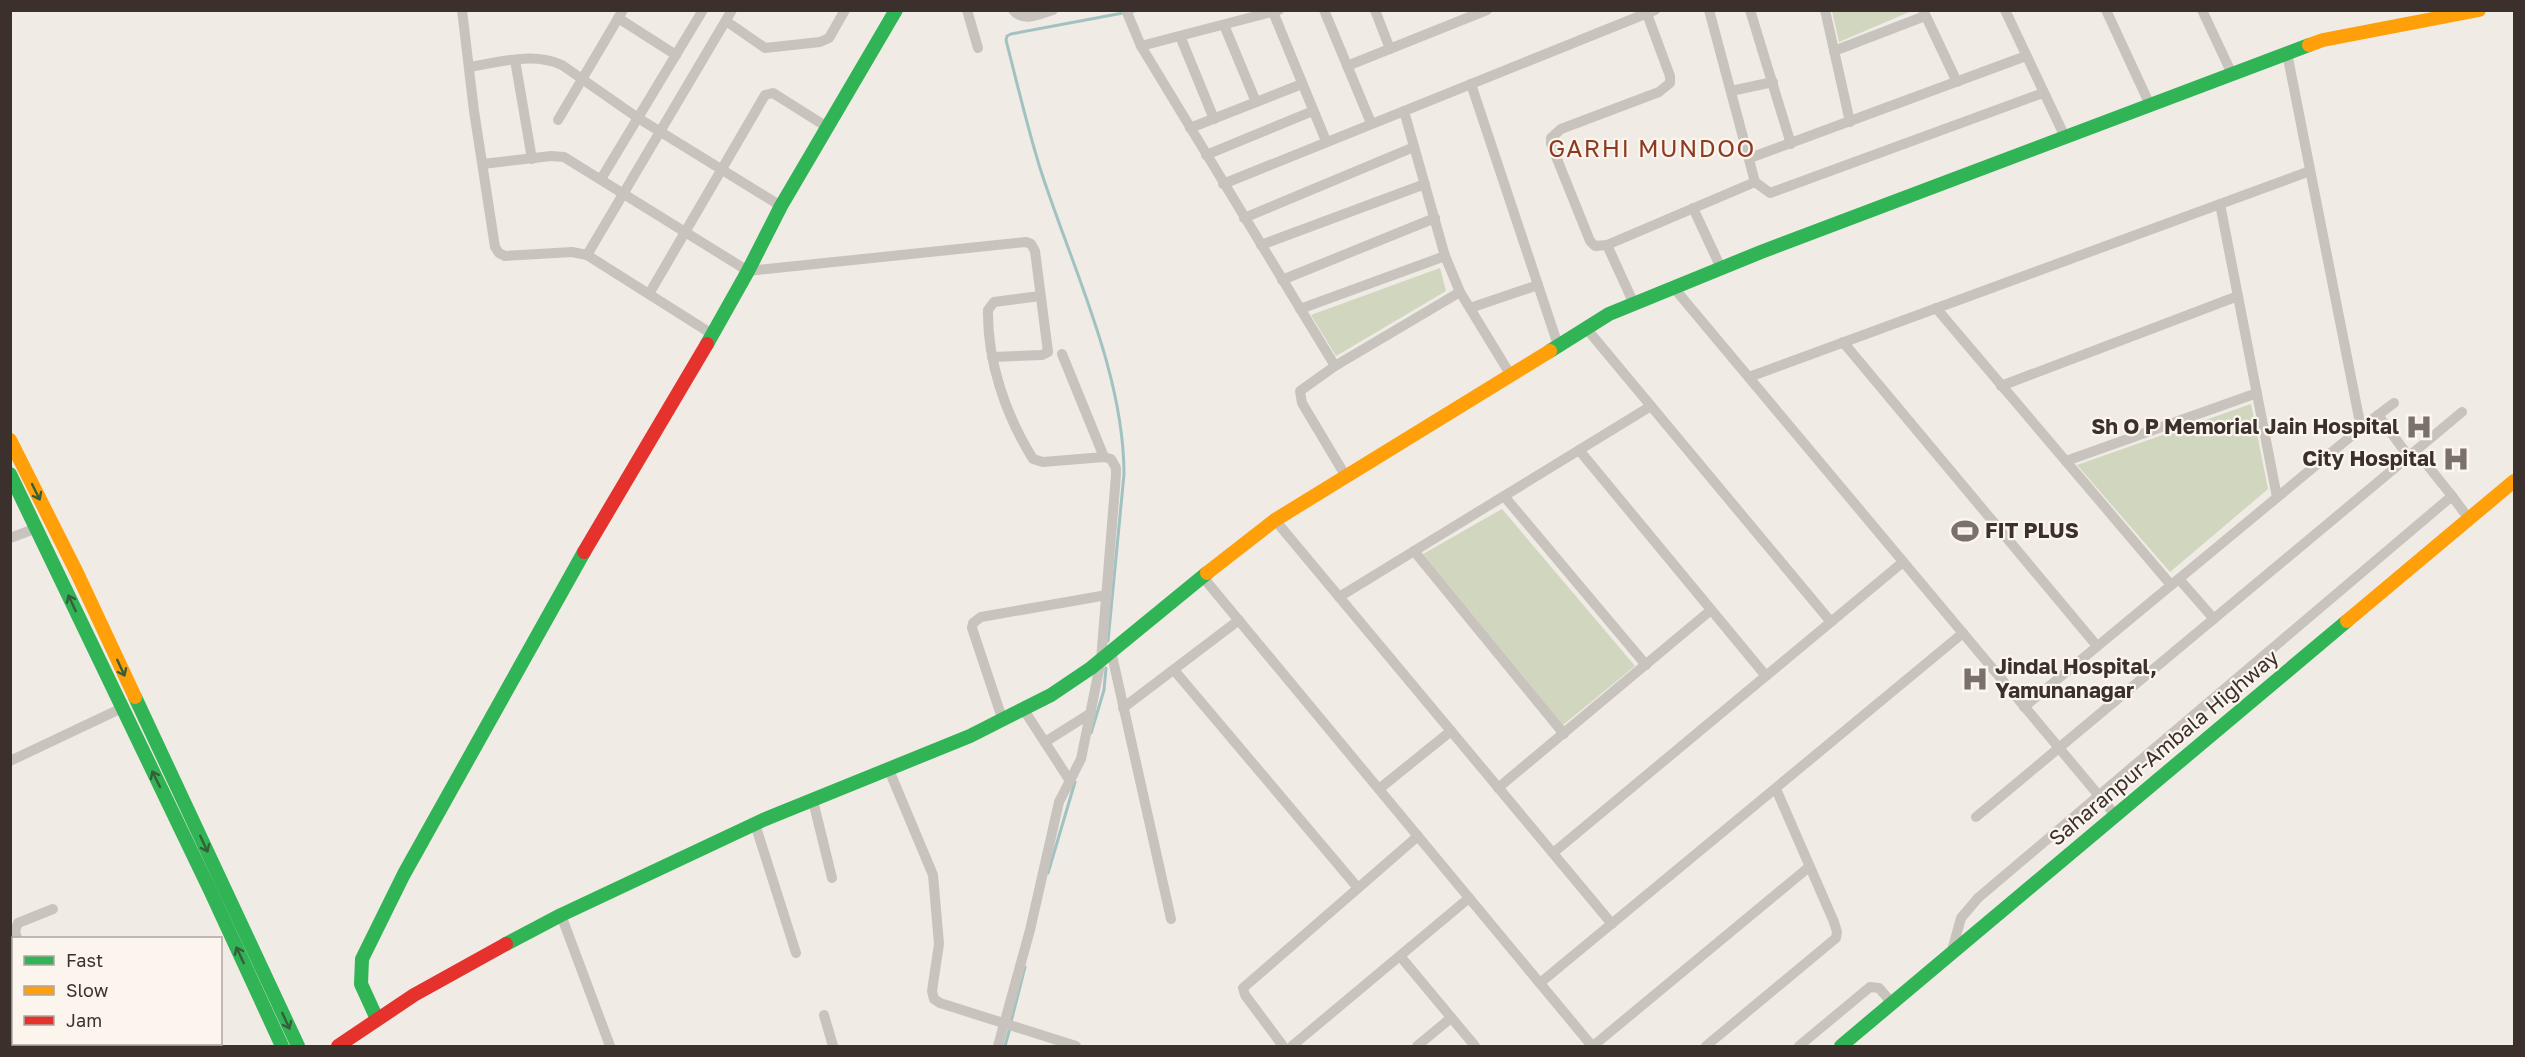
<svg xmlns="http://www.w3.org/2000/svg" width="2525" height="1057" viewBox="0 0 2525 1057" font-family="'Golos Text',sans-serif">
<style>
.green{fill:#d1d6bf}
.lines{fill:none;stroke-linecap:round;stroke-linejoin:round}
.stream{stroke:#a1c2c1;stroke-width:3}
.street{stroke:#c9c3be;stroke-width:10}
.fast{stroke:#30b455;stroke-width:14}
.slow{stroke:#ff9f0a;stroke-width:14}
.jam{stroke:#e5322d;stroke-width:14}
.oneway{stroke:#375e3a}
.labels{text-anchor:middle;stroke-width:4.5;stroke-linejoin:round;paint-order:stroke}
.poi-label{font-size:21px;font-weight:bold;fill:#3b302b;stroke:#fbf5ee;text-anchor:end}
.street-label{font-size:21px;fill:#3b302b;stroke:#fbf5ee}
.quarter-label{font-size:24px;letter-spacing:1.5px;fill:#8c3b22;stroke:#fbf5ee}
</style>
<rect width="100%" height="100%" fill="#f0ebe5"/>
<g class="green">
<polygon points="1914,10 1839,42 1832,11 1832,10"/>
<polygon points="1440,268 1446,291 1336,356 1311,315"/>
<polygon points="2251,404 2268,489 2170,572 2077,465"/>
<polygon points="1502,509 1635,666 1563,725 1423,554"/>
</g>
<g class="lines">
<g class="stream">
<polyline points="1130,12 1137,10"/>
<path d="M1108,641L1124,474C1124,372 1071,265 1040,168C1027,126 1017,83 1006,40L1007,36L1011,34L1123,13"/>
<polyline points="1091,733 1104,690 1106,668"/>
<polyline points="1048,873 1075,782"/>
<polyline points="1011,1022 1025,967"/>
<polyline points="1005,1046 1010,1028"/>
</g>
<g class="street">
<polyline points="462,10 474,111 495,247 499,253 505,256 572,252 587,255 712,334"/>
<polyline points="967,10 978,48"/>
<path d="M1013,10C1023,23 1040,14 1053,10"/>
<polyline points="1126,10 1141,46 1335,366"/>
<polyline points="1324,10 1371,123"/>
<polyline points="1375,10 1390,49"/>
<polyline points="1709,10 1755,182 1770,193 2043,93"/>
<polyline points="1750,10 1791,144"/>
<polyline points="1825,10 1850,122"/>
<polyline points="1923,10 1957,82"/>
<polyline points="2005,10 2065,137"/>
<polyline points="2106,10 2150,105"/>
<polyline points="2202,10 2232,74"/>
<polyline points="1273,12 1326,141"/>
<polyline points="1647,14 1670,76 1670,83 1659,92 1561,129 1551,138 1551,144 1590,241 1595,246 1607,245 1755,182"/>
<polyline points="618,18 676,55"/>
<polyline points="726,21 765,48 820,42 829,38 845,10"/>
<polyline points="1224,25 1256,102"/>
<polyline points="1180,36 1214,119"/>
<polyline points="1141,46 1279,10"/>
<polyline points="1834,51 1925,16"/>
<polyline points="2287,53 2361,428"/>
<polyline points="515,60 532,159"/>
<polyline points="1347,66 1487,10"/>
<path d="M469,67C500,62 533,52 562,65L638,118L781,206"/>
<polyline points="1471,84 1558,345"/>
<polyline points="1731,91 1773,82"/>
<polyline points="1404,111 1445,256 1460,292 1510,374"/>
<polyline points="558,120 623,10"/>
<polyline points="1190,128 1302,84"/>
<polyline points="1206,155 1313,111"/>
<polyline points="1750,158 2026,56"/>
<polyline points="483,164 551,156 564,157 748,271 1026,242 1031,244 1035,251 1048,352 1042,355 992,357"/>
<polyline points="601,179 703,10"/>
<polyline points="1223,184 1655,10"/>
<polyline points="2220,204 2277,497"/>
<polyline points="1693,208 1721,268"/>
<polyline points="1244,218 1414,147"/>
<polyline points="1261,245 1425,184"/>
<polyline points="1607,245 1634,304"/>
<polyline points="587,255 732,10"/>
<polyline points="1282,280 1435,218"/>
<polyline points="1674,288 2116,816"/>
<polyline points="649,294 765,95 773,93 827,127"/>
<polyline points="1470,308 1538,285"/>
<polyline points="1936,308 2171,585"/>
<polyline points="1300,309 1445,256"/>
<polyline points="1586,328 1831,622"/>
<polyline points="1843,342 2097,646"/>
<polyline points="1062,354 1104,457"/>
<polyline points="1749,377 2310,171"/>
<polyline points="2001,386 2238,296"/>
<polyline points="2378,415 2409,457"/>
<polyline points="1579,450 1766,676"/>
<polyline points="2416,451 2452,496"/>
<polyline points="2066,461 2257,393"/>
<polyline points="1345,475 1302,403 1300,391 1335,366 1460,292"/>
<polyline points="1504,496 1646,665"/>
<polyline points="1275,520 1612,924"/>
<polyline points="10,538 37,528"/>
<polyline points="1414,551 1564,734"/>
<polyline points="1202,576 1592,1046"/>
<polyline points="2179,579 2214,619"/>
<polyline points="1339,597 1651,406"/>
<polyline points="1111,651 1171,919"/>
<polyline points="1174,670 1358,888"/>
<polyline points="2024,707 2361,428 2394,403"/>
<polyline points="1123,708 1239,620"/>
<polyline points="1024,710 1070,781"/>
<polyline points="1003,721 972,628 973,623 981,617 1107,595"/>
<polyline points="1045,742 1091,713"/>
<polyline points="10,761 122,708"/>
<polyline points="889,770 933,875 939,944 932,991 934,999 940,1003 1076,1046"/>
<polyline points="1498,788 1711,610"/>
<polyline points="1379,789 1451,731"/>
<polyline points="813,801 832,878"/>
<polyline points="1976,817 2462,412"/>
<polyline points="755,824 796,953"/>
<polyline points="1553,853 1903,562"/>
<polyline points="561,915 610,1046"/>
<polyline points="17,938 15,931 18,923 53,909"/>
<polyline points="1951,954 1961,918 1978,898 2452,496 2469,519"/>
<polyline points="1400,956 1475,1046"/>
<polyline points="1540,983 1963,633"/>
<polyline points="824,1015 833,1046"/>
<polyline points="10,1038 14,1037"/>
<path d="M998,1046L1030,930L1059,802L1081,759L1101,660L1116,475V468L1111,459L1104,457L1043,462L1033,459C1006,416 987,361 988,310L994,302L1040,296"/>
<polyline points="1283,1046 1245,995 1243,988 1418,836"/>
<polyline points="1292,1046 1469,898"/>
<polyline points="1417,1046 1451,1018"/>
<polyline points="1593,1046 1809,867"/>
<polyline points="1706,1046 1836,938 1837,932 1834,922 1776,789"/>
<polyline points="1799,1046 1870,987 1879,988 1892,1003"/>
</g>
<g class="fast">
<polyline points="707,344 748,271 781,206 896,10"/>
<polyline points="1550,351 1609,314 1761,252 2309,45"/>
<polyline points="10,474 210,890 282,1046"/>
<polyline points="135,697 298,1046"/>
<polyline points="506,944 561,915 763,820 970,736 1051,695 1091,668 1207,573"/>
<polyline points="377,1019 361,984 362,959 404,874 584,552"/>
<polyline points="1841,1046 2347,621"/>
</g>
<g class="slow">
<polyline points="2309,45 2323,40 2479,10"/>
<polyline points="10,440 77,573 135,697"/>
<polyline points="1207,573 1275,520 1550,351"/>
<polyline points="2347,621 2514,481"/>
</g>
<g class="jam">
<polyline points="584,552 707,344"/>
<polyline points="338,1046 414,995 506,944"/>
</g>
</g>
<defs><path id="oneway-shaft" d="M-6 0H5M1.5-3L5.5 0L1.5 3" fill="none" stroke-width="1.6" stroke-linecap="round" stroke-linejoin="round" transform="scale(1.5)"/></defs>
<g class="oneway">
<use href="#oneway-shaft" transform="translate(36 492) rotate(64)"/>
<use href="#oneway-shaft" transform="translate(72 603) rotate(-115)"/>
<use href="#oneway-shaft" transform="translate(121 668) rotate(65)"/>
<use href="#oneway-shaft" transform="translate(156 779) rotate(-116)"/>
<use href="#oneway-shaft" transform="translate(204 844) rotate(65)"/>
<use href="#oneway-shaft" transform="translate(240 955) rotate(-115)"/>
<use href="#oneway-shaft" transform="translate(286 1021) rotate(65)"/>
</g>
<defs>
<symbol id="hospital-bare" viewBox="-9 -9 18 18"><path d="M-5-5h3v3.5h4V-5h3V5h-3V1.5h-4V5h-3Z" fill="#7a716c" stroke="#fbf5ee" stroke-width="2.5" paint-order="stroke"/></symbol>
<symbol id="stadium-bare" viewBox="-9 -9 18 18"><path d="M0-5a6.5 5 0 1 0 0 10a6.5 5 0 1 0 0-10ZM-3.5-1.8h7v3.6h-7Z" fill="#7a716c" stroke="#fbf5ee" stroke-width="2.5" paint-order="stroke"/></symbol>
</defs>
<g fill-rule="evenodd">
<use href="#hospital-bare" x="2400" y="408" width="38" height="38"/>
<use href="#hospital-bare" x="2437" y="440" width="38" height="38"/>
<use href="#stadium-bare" x="1946" y="512" width="38" height="38"/>
<use href="#hospital-bare" x="1956" y="660" width="38" height="38"/>
</g>
<g class="labels">
<g class="poi-label">
<text x="2399" y="434">Sh O P Memorial Jain Hospital</text>
<text x="2436" y="466">City Hospital</text>
<text x="1985" y="538" text-anchor="start">FIT PLUS</text>
<text x="1995" y="674" text-anchor="start">Jindal Hospital,<tspan x="1995" dy="24">Yamunanagar</tspan></text>
</g>
<g class="street-label">
<text transform="translate(2164 748) rotate(-40)" y="7">Saharanpur-Ambala Highway</text>
</g>
<g class="quarter-label">
<text x="1652" y="157">GARHI MUNDOO</text>
</g>
</g>
<rect width="2525" height="1057" fill="none" stroke="#3b302b" stroke-width="24"/>
<rect x="12" y="937" width="210" height="108" fill="#fbf5ee" stroke="#aea6a0" stroke-width="1.5"/>
<rect x="24" y="956" width="30" height="9" fill="#30b455" stroke="#aea6a0" stroke-width="1.5"/>
<text x="66" y="967" font-size="18" fill="#3b302b">Fast</text>
<rect x="24" y="986" width="30" height="9" fill="#ff9f0a" stroke="#aea6a0" stroke-width="1.5"/>
<text x="66" y="997" font-size="18" fill="#3b302b">Slow</text>
<rect x="24" y="1016" width="30" height="9" fill="#e5322d" stroke="#aea6a0" stroke-width="1.5"/>
<text x="66" y="1027" font-size="18" fill="#3b302b">Jam</text>
</svg>
